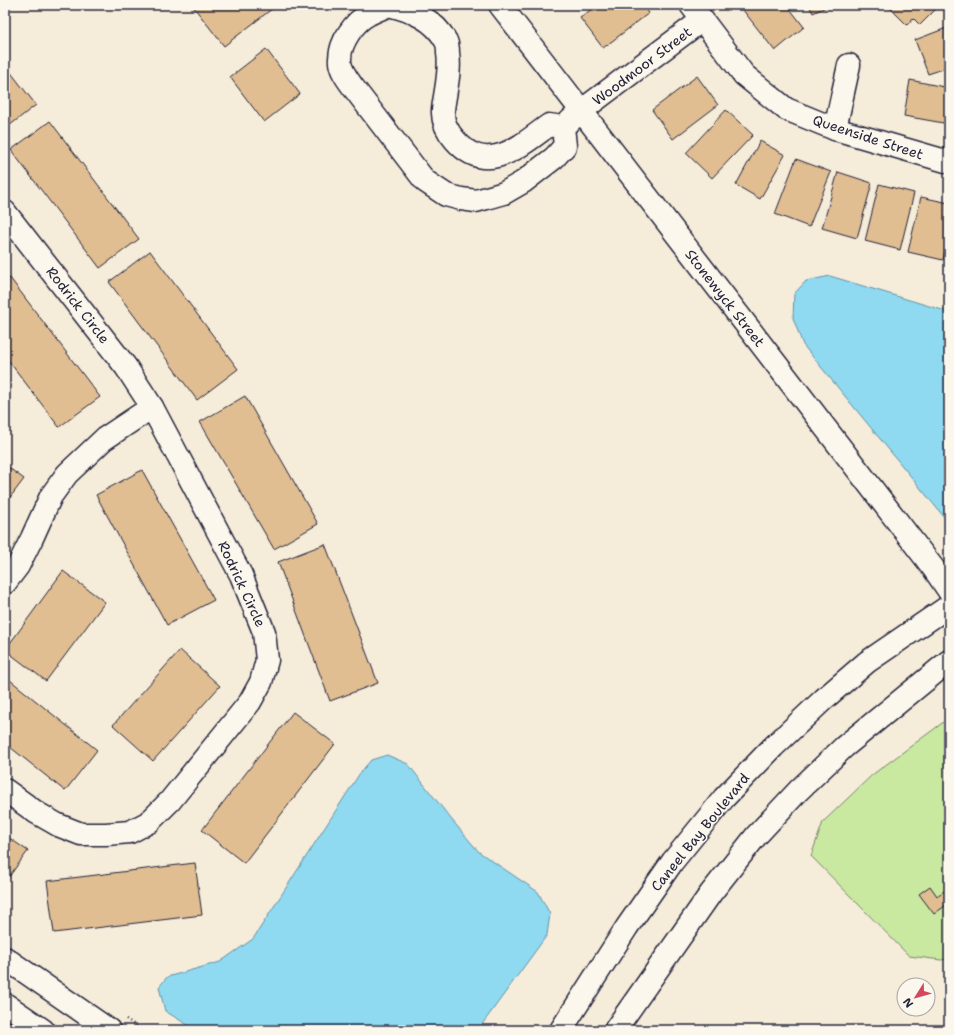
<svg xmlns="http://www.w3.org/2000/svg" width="954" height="1035" viewBox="0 0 954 1035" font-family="'Shantell Sans',sans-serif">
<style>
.green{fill:#c9e8a0;stroke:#76856e}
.water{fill:#8fdaf0;stroke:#6390a8}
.building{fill:#e0be92;stroke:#22223b}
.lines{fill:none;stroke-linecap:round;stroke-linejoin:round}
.minor-casing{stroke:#22223b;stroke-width:25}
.path{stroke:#22223b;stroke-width:2.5;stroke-dasharray:1 3;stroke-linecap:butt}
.minor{stroke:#fbf7ec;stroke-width:22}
.labels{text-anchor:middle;stroke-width:3;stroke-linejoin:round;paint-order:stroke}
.street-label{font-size:14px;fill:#22223b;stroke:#fbf7ec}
</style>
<rect width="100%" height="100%" fill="#f6ecda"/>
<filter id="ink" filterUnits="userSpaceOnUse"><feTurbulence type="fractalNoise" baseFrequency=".025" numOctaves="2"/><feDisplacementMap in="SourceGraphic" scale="8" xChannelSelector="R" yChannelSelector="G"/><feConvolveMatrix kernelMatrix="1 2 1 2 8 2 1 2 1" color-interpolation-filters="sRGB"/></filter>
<g filter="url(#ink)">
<polygon class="green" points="949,718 949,959 941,960 909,956 811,856 823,822 872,775"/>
<g class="water">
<polygon points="830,276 949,312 949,523 803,345 793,318 794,294 806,281"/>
<polygon points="387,755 408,764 451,819 479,852 538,892 550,914 547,935 478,1030 196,1030 165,1011 159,987 167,977 220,962 253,939 360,773 371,760"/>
</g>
<g class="building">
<polygon points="192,5 277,5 224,46"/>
<polygon points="597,5 643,5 649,13 603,48 580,18"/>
<polygon points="739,5 787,5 804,27 775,51"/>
<polygon points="809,5 830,5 813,13"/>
<polygon points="891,5 940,5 920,25 913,18 907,25 889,7"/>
<polygon points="949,27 949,67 928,74 915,40"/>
<polygon points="266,49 300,94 264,122 230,77"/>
<polygon points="5,65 36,105 5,129"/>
<polygon points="697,76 718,105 673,139 652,110"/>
<polygon points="910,80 949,88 949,124 904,116"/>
<polygon points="726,110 753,135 712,178 686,153"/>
<polygon points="50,121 139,239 100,268 11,150"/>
<polygon points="760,141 785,155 760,199 736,185"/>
<polygon points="796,159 831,172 809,227 775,214"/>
<polygon points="838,172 872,183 857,238 822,228"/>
<polygon points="879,184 914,193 900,250 865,241"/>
<polygon points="921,197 949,203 949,235 943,260 908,252"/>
<polygon points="150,251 238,369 197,400 109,282"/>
<polygon points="10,278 100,397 59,427 5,356 5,281"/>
<polygon points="245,396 318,524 274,549 200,422"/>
<polygon points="5,465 24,479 5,504"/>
<polygon points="142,470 214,600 167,625 96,495"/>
<polygon points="325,544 378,683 330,701 278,562"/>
<polygon points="63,571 105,602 46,681 5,650"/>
<polygon points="180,650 220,686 153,761 113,725"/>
<polygon points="5,676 97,750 65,791 5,743"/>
<polygon points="293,712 335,744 244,863 202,830"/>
<polygon points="5,835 28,851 5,882"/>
<polygon points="195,863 202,915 54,933 47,881"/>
<polygon points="930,886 937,896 947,889 949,891 949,903 934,914 919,894"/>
</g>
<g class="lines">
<defs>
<g id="minor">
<path d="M389,5C413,11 434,19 446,41C448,45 448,49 448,53C451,73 445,91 443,110C442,122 448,132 455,140C487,177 520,146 549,125L563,127L565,146L554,158L523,182L504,193L476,201L461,199L446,195L425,181L353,87C348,80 339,69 340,59C340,42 354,22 369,14C375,11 383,8 389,5Z"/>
<polyline points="500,5 934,569 949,591"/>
<polyline points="691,5 744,75 786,109 835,129 949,162"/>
<polyline points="570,121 581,111 702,20"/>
<polyline points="835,129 849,65"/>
<polyline points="5,212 126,367 152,407 241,575 264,632 267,660 261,682 250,702 170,801 149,822 130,832 106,834 81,834 58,825 37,813 5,790"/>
<polyline points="5,583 18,566 32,538 51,496 67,474 104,439 152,407"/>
<polyline points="5,958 109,1030"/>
<polyline points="5,1004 43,1030"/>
<polyline points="561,1030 627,927 673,861 724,798 773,747 824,699 867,662 949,606"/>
<polyline points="615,1030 711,893 756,836 799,790 844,747 949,661"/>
</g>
</defs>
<use href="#minor" class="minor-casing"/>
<polyline class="path" points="126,1019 142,1030"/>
<use href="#minor" class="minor"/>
</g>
</g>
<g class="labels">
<g class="street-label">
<text transform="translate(642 66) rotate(-37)" y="5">Woodmoor Street</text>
<text transform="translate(868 137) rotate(18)" y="5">Queenside Street</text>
<text transform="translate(725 298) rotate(52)" y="5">Stonewyck Street</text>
<text transform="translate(78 305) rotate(52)" y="5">Rodrick Circle</text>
<text transform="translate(242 584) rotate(65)" y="5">Rodrick Circle</text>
<text transform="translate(700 832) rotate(-51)" y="5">Caneel Bay Boulevard</text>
</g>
</g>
<rect width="954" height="1035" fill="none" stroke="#fbf7ec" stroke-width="20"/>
<rect x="10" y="10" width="934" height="1015" fill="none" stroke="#22223b" stroke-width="1.5" filter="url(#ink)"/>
<g transform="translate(916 997) rotate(233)"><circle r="19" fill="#fbf7ec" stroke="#a4a2a5"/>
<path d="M0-3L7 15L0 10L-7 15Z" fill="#d1495b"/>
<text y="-6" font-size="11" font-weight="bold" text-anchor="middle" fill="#22223b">N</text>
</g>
</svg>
